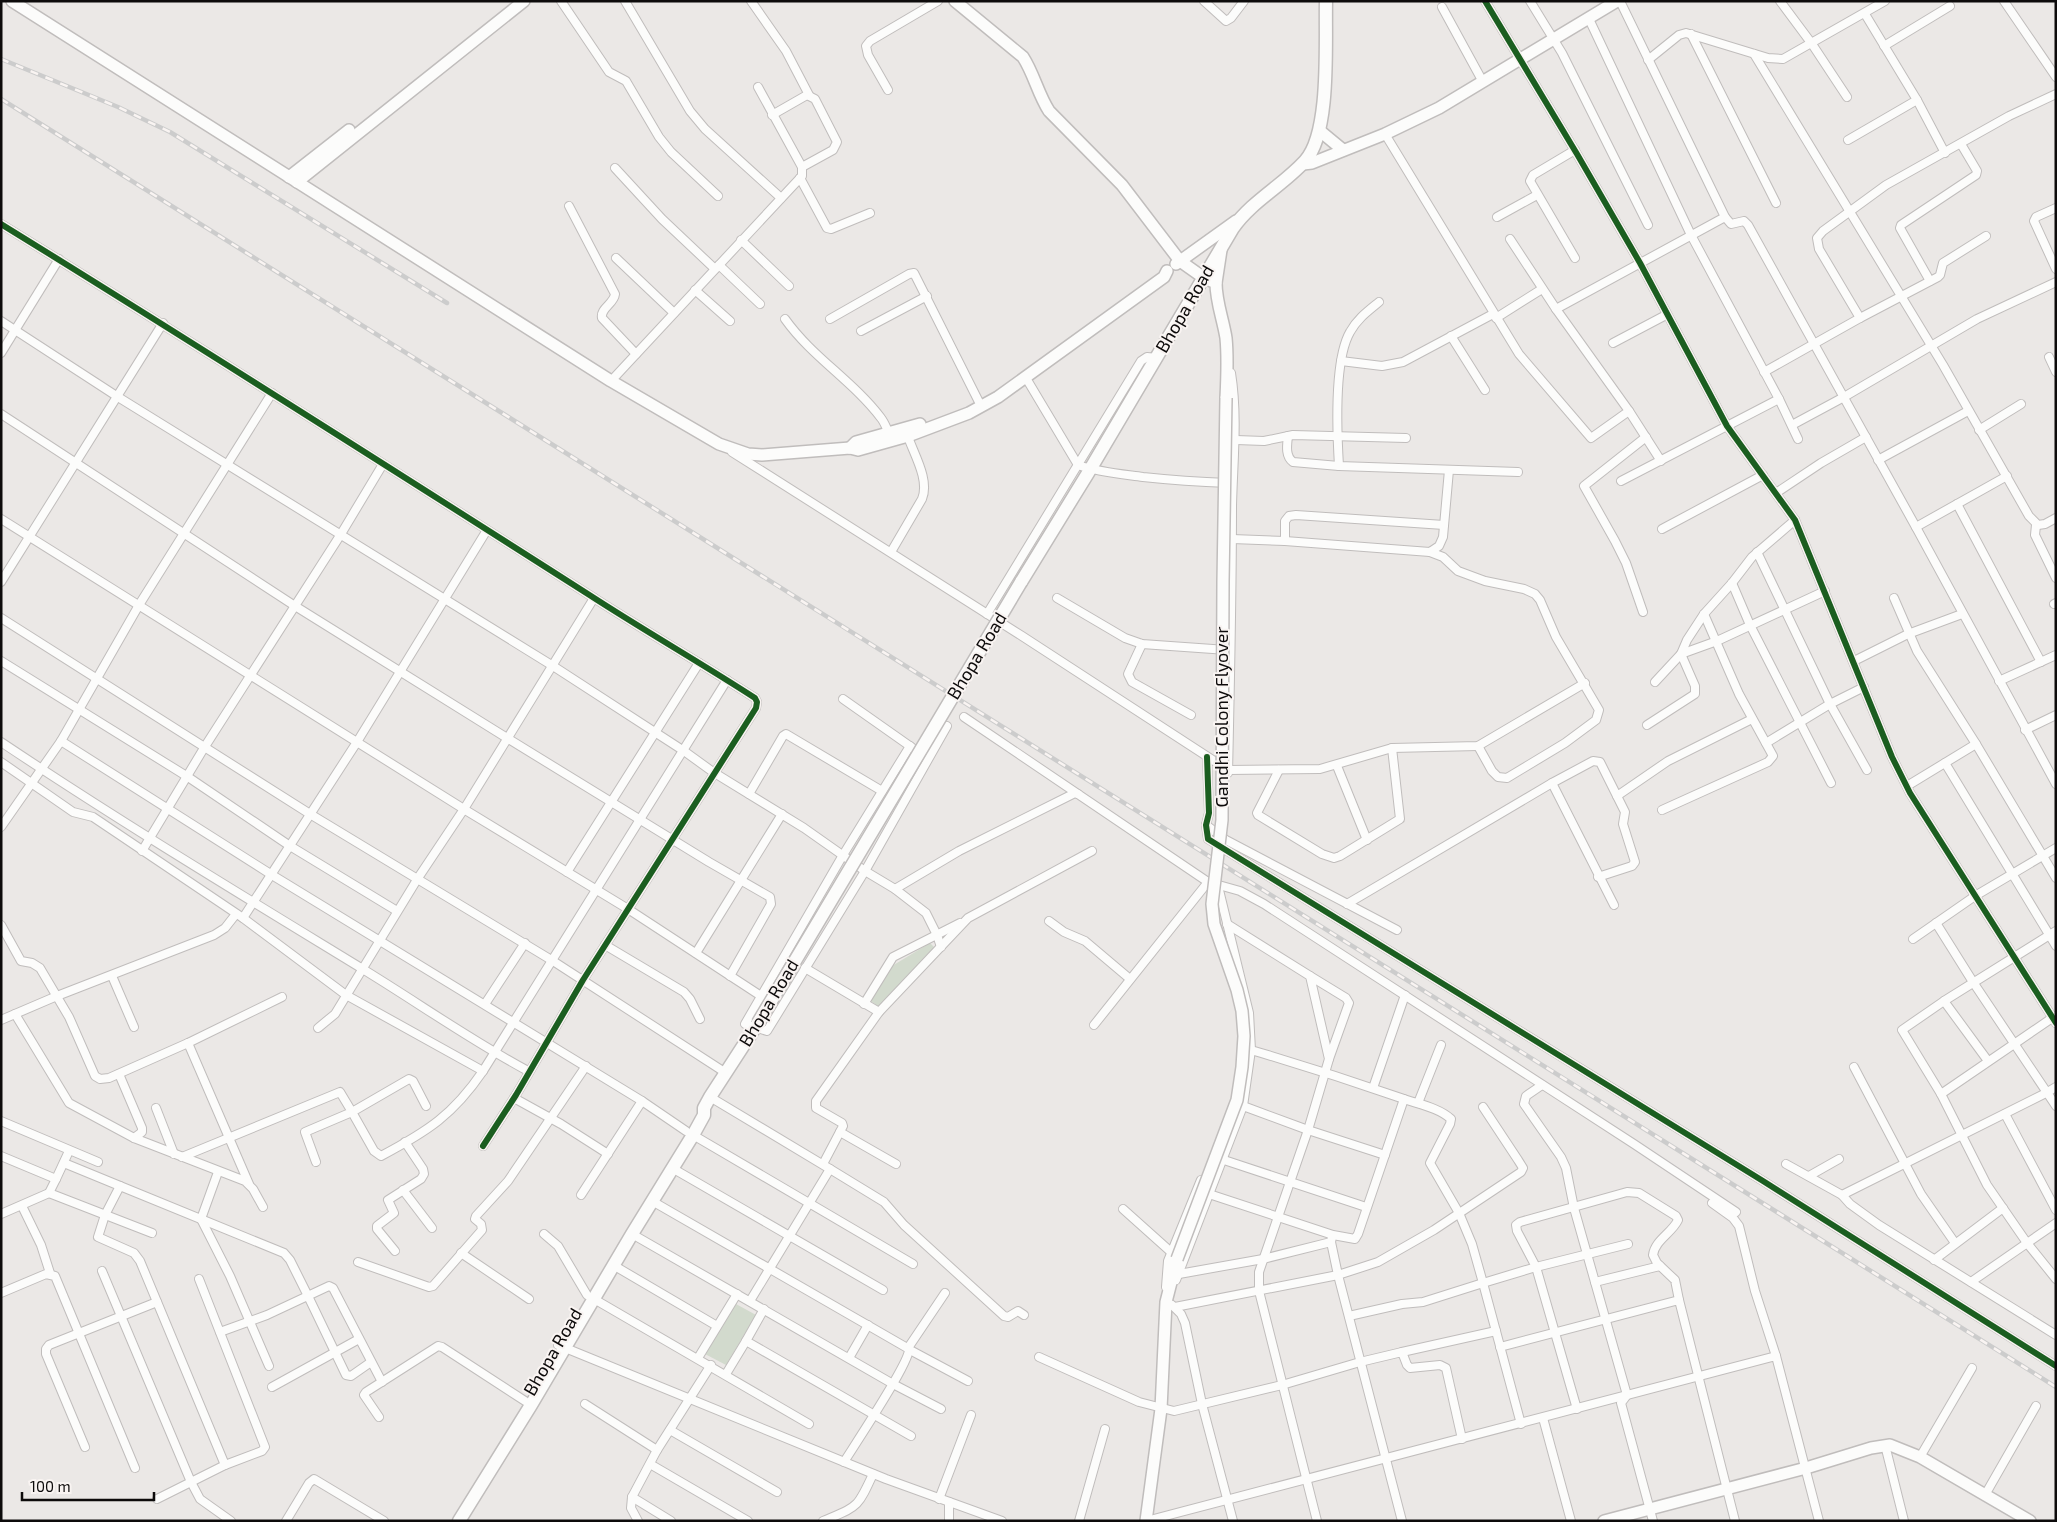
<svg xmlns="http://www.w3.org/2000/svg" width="2057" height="1522" viewBox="0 0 2057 1522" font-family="'Exo 2',sans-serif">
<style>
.green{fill:#d2dacd}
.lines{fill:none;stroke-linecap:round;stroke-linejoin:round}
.street-casing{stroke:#c0bdbc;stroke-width:10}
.secondary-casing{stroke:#c0bdbc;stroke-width:14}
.primary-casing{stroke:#c0bdbc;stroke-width:15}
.street{stroke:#fcfcfb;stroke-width:8}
.secondary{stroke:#fcfcfb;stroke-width:11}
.primary{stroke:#fcfcfb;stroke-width:12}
.rail-casing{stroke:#ccc;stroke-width:4.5}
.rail{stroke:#f9f4f2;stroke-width:2.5;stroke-dasharray:8;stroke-linecap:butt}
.secondary-bridge-casing{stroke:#c0bdbc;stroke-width:14;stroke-linecap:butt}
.primary-bridge-casing{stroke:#c0bdbc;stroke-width:15;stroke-linecap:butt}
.secondary-bridge{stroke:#fcfcfb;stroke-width:11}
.primary-bridge{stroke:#fcfcfb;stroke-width:12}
.cycleway-casing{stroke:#f9f4f2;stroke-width:9}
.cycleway{stroke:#1b5e20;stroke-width:6}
.labels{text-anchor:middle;stroke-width:4;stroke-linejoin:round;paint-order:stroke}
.street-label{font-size:18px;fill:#0d0b0b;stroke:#f9f4f2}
</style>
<rect width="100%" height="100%" fill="#ebe8e6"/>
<g class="green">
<polygon points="930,943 935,948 880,1008 871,1001 892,966"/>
<polygon points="736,1304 756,1315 726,1365 705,1354"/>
</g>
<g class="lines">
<defs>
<g id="street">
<polyline points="561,1 609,72 626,81 659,137 671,152 718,196"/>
<polyline points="625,1 690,111 705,129 781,198"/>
<polyline points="751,1 786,51 809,95"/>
<polyline points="1204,1 1226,21 1231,18 1244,1"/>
<polyline points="1485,1 1577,154 1640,263 1727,426 1795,520 1892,757 1910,793 2056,1023"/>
<polyline points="1530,1 1562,53 1648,225"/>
<polyline points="1780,1 1812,44 1847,97"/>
<polyline points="2004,1 2056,77"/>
<polyline points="1442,7 1483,82"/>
<polyline points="1589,19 1691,235 1779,399 1621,481"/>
<polyline points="1691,34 1776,203"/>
<polyline points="1884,46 1950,6"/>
<polyline points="1754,54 1943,365 2029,516 2038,525 2045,524 2056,518"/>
<polyline points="1648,60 1679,35 1686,33 1768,58 1783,59 1885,1"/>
<polyline points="888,90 868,55 866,46 870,41 938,1"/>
<polyline points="1917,100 1945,153"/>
<polyline points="772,115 807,95 815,99 837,142 833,150 802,167"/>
<polyline points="1385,134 1519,354 1591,438 1629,411 1556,309 1510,239"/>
<polyline points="1848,140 1917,100 1865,14"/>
<polyline points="615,168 662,219 715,269"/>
<polyline points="800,178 827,228 831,229 870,213"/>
<path d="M569,206L615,294C614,304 600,308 602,318L636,354"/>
<polyline points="2056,208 2036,217 2034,221 2056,269"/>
<polyline points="1497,217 1537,195"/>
<polyline points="1725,217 1731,224 1744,221 1748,225 1917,529 2056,784"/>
<path d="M1,224C199,346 395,471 591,596C645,631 701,663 755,698L757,702L756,708L583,980L516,1095L483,1146"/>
<polyline points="741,240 789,286"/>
<polyline points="616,258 674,313"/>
<polyline points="1575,258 1530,181 1533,175 1575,150"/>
<polyline points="719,265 760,304"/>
<polyline points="1930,281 1900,228 1901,225 1976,175 1977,171 1961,144"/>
<polyline points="695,290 730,321"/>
<polyline points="1556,309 1725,217 1620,1"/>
<polyline points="1496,318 1542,289"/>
<polyline points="1860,318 1819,249 1817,238 1823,231 1886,185 2009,116 2056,94"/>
<path d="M785,319C812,357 853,381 881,418C885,423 887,430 890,435"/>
<polyline points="830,319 909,274 914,273 981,406"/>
<polyline points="1,321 118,397 553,666 684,751 713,772 804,828 865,871 895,889 926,913 937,935 941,947"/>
<polyline points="861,331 927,296"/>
<polyline points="1451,336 1485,390"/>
<polyline points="1613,343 1666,315"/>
<polyline points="1,353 59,259"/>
<polyline points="2049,357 2056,372"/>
<polyline points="1341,361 1382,366 1403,362 1493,314"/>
<polyline points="1764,372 1860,318 1938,277 1940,275 1943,263 1986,236"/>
<path d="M1026,378L1078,465C1098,472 1121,474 1143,477C1171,480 1200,482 1228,483"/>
<polyline points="611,381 802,176 802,167 758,87"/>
<polyline points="1779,399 1798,439"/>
<polyline points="1629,411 1661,461"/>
<polyline points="1,414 295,606 507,738 709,862 770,897 771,904 730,976"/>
<polyline points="1792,425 1844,397 1977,319 2056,282"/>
<polyline points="1979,430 2021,404"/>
<path d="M1288,436C1287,445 1285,456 1293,462L1339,466L1518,472"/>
<polyline points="1236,440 1264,441 1293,435 1406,438"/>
<polyline points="732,452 1022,636 1228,770 1320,769 1392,748 1478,746 1585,683"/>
<polyline points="1878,460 1968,411"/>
<path d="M1339,466C1337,433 1334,360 1350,332C1357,319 1368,311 1379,302"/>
<polyline points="1776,493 1821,463 1866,437"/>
<polyline points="1957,504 2041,662"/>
<polyline points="1,519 467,811 628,909 761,996"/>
<polyline points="2036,525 2035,535 2056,578"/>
<polyline points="1916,527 2007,476"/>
<polyline points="1662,529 1763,475"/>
<polyline points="1232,539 1285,541 1430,552 1439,546 1443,537 1449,470"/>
<polyline points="1285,541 1285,521 1289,516 1296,515 1444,525"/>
<path d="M891,552L922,499C930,479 913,453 907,434"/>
<polyline points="1430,552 1443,557 1458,571 1485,581 1524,589 1535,594 1540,600 1556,637 1599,710 1596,720 1565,743 1507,778 1498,777 1492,771 1478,746"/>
<polyline points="1757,552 1830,704 1867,770"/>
<polyline points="1,582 163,323"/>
<polyline points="1732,583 1750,625 1831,783"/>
<polyline points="1057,598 1125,638 1142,644 1227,650"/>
<polyline points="1894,598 1917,651 1976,744 2056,878"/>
<polyline points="2054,604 2056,603"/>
<polyline points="1643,612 1626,563 1615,541 1584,486 1646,437"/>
<polyline points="987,614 1141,361 1147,357 1157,358"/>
<polyline points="1,618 310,814 553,961 726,1073"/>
<polyline points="1142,644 1128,674 1132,682 1191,715"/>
<polyline points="1,661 188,777 290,846 397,911"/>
<polyline points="1854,661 1908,634 1962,614"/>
<polyline points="1999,681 2056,655"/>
<polyline points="1655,682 1681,654 1717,641 1825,591"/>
<polyline points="843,699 914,749"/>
<polyline points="964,717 1208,882 1240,891 1264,904 1634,1144 1736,1212"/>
<polyline points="1647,725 1695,694 1695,686 1681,654 1687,640 1704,614 1732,583 1752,557 1795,520"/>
<polyline points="2025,730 2056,715"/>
<polyline points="61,741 272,875 642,1101"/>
<path d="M1,742C119,821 240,894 361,968C417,1002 470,1040 528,1071"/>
<polyline points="1766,743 1830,704 1864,687"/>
<polyline points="910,746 843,855 745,1024 767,1031 865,871 947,726"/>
<polyline points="1207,757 1209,813 1206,825 1208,839 1763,1181 2056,1366"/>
<polyline points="1,762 73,812 93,817 243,918 346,995 483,1071"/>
<polyline points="1945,763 2056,946"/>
<polyline points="1337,766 1367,840"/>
<polyline points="1279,770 1257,813 1258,815 1322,854 1334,858 1340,856 1400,819 1392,748"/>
<path d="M1228,773C1230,684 1232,595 1232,506C1233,461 1238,417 1231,373"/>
<polyline points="1552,783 1614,905"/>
<polyline points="1907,786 1976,744"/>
<polyline points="749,794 783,736 786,734 882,791"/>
<polyline points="1662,810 1768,762 1773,756 1739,694 1704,614"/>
<polyline points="1206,825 1226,840 1397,930"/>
<polyline points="1,827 61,741 139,605 272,393"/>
<polyline points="142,851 204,748 341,534 383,464"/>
<polyline points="567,872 699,663"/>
<polyline points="1598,877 1632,866 1635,862 1623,824 1625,812 1617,796"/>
<polyline points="895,889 959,851 1075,793 1078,794"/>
<polyline points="1347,904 1552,783 1593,761 1600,762 1617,796 1668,761 1752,719"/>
<polyline points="243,918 357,742 487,530"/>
<polyline points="1049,921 1064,932 1085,941 1130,979"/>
<polyline points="1936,923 1973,982 2056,1106"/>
<polyline points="1227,924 1310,976 1329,1059 1308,1130 1259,1272 1259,1291 1317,1521"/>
<polyline points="1,925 21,961 32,963 40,968 69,1017 95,1076 100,1079 109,1078 188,1043 282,997"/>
<polyline points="2056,931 1944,1001 1902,1030 1941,1094 1987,1185 2027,1243 2056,1279"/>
<polyline points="1913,939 1975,896 2056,848"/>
<polyline points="605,945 684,992 690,999 700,1019"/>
<polyline points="696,953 782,814"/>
<polyline points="805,968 879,1012"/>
<polyline points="112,976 134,1027"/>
<polyline points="1310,976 1346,998 1349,1003 1329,1059"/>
<polyline points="1944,1001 1988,1061"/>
<polyline points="485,1004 525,943"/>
<polyline points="864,1004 893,957 960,923"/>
<polyline points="15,1014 69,1103 134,1138 245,1181 253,1189 263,1207"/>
<polyline points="1,1020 57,996 214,935 225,928 236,914"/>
<polyline points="1094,1025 1208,882"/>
<polyline points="318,1028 335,1014 418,878 464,809 594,598"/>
<polyline points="188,1043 249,1184"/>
<path d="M1251,1050C1302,1065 1352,1081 1401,1098C1417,1104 1438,1107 1451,1119L1450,1124L1430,1163L1459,1213L1472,1244L1483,1283L1423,1302L1402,1304L1349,1316"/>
<polyline points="1854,1067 1921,1194 1955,1243"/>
<polyline points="119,1074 142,1128 142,1132 134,1138"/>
<polyline points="1542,1085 1526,1096 1524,1104 1561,1157 1566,1168 1574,1208 1627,1395 1621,1403 1653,1521"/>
<polyline points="1373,1088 1405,995"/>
<polyline points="1941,1094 2055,1016"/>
<polyline points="710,1097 830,1169 750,1301"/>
<polyline points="514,1098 561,1124 608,1154"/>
<polyline points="1418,1103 1441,1045"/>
<path d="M426,1106L413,1081L409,1079L352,1112L374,1151L381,1156C428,1131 453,1115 483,1071L727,680"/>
<polyline points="1243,1106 1308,1130 1385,1155"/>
<polyline points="156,1108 174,1154"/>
<polyline points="2005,1114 2056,1210"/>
<polyline points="1,1121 98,1162"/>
<polyline points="840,1132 896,1164"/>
<polyline points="693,1135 913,1264"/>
<polyline points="1,1156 56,1179 49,1193 1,1214"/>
<polyline points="182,1157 340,1092 352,1112 305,1132 316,1162"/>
<polyline points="1224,1160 1366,1207"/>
<polyline points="64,1163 120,1186"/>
<polyline points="823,1164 843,1126 842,1123 816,1108 816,1101 879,1012 968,918 1092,851"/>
<polyline points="1786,1164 1842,1195 1850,1204 1879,1225 2056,1335"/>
<polyline points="672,1168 883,1290"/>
<polyline points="830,1169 884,1202 904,1225 1004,1316 1008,1317 1018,1311 1024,1315"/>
<polyline points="218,1172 201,1219 230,1276 269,1366"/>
<polyline points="1809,1176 1839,1159"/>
<polyline points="56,1179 69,1151"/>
<polyline points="403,1190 432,1228"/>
<polyline points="49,1193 152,1233"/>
<polyline points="1209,1194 1333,1235 1355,1239 1358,1234 1404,1099"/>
<polyline points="581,1195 642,1101 686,1131"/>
<polyline points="1842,1195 2046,1093 2056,1087"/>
<path d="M652,1201L909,1349C910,1362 854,1446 844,1462"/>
<polyline points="1712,1203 1733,1218 1739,1226 1755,1291 1776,1356"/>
<polyline points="22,1206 41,1245 50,1273"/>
<polyline points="1123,1209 1171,1252"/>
<polyline points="544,1234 558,1246 587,1295"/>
<polyline points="632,1234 893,1384 941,1409"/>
<polyline points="1331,1242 1338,1275 1378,1262 1434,1230 1521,1172 1523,1168 1518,1160 1483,1107"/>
<path d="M1628,1244L1536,1267L1517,1231L1516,1225L1520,1222L1627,1192L1639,1193L1676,1216L1678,1220C1672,1233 1655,1240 1653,1255L1657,1263L1675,1280L1679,1300"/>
<polyline points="395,1251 377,1229 377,1226 394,1213 388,1200 421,1179 424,1174 423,1169 405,1142"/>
<polyline points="461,1253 529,1299"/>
<polyline points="1934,1260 2003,1208"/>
<polyline points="358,1262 429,1287 433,1286 482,1230 481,1224 475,1219 476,1216 508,1181 586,1066"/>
<polyline points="613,1265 717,1326"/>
<polyline points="102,1271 191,1482 157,1499"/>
<polyline points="1179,1274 1263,1259 1331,1242 1332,1237"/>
<polyline points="199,1279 265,1447 262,1451 225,1465 191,1482 200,1499 231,1521"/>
<polyline points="1176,1280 1243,1106 1251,1050 1249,1013 1218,886"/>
<polyline points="1595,1282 1660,1266"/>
<polyline points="1971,1282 2056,1223"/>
<polyline points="1166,1287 1168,1261 1201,1180"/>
<polyline points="1,1293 46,1274 55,1276 135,1468"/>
<polyline points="594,1299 809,1424"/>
<polyline points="1172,1305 1181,1314 1185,1323 1202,1404 1233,1521"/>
<polyline points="1175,1307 1338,1275 1402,1521"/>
<polyline points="764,1309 746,1341 911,1436"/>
<polyline points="220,1332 267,1315 329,1286 333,1288 382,1382"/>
<polyline points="558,1345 886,1479 1002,1521"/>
<polyline points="1500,1347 1679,1300 1735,1521"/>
<polyline points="908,1348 945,1293"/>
<polyline points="910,1350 968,1381"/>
<polyline points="1402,1352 1496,1331"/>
<polyline points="1039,1357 1139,1402 1174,1411 1282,1385 1360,1362 1402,1352 1407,1365 1410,1368 1440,1365 1446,1368 1462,1439"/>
<polyline points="698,1358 737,1294"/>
<polyline points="849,1358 868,1325"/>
<polyline points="726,1374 746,1341"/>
<polyline points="272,1387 359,1339"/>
<polyline points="585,1404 657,1450"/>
<polyline points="379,1417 364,1395 366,1392 438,1346 442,1347 525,1401"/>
<polyline points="1543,1418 1571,1521"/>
<polyline points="1521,1424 1483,1283 1536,1267 1577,1409"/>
<polyline points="670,1430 777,1492"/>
<polyline points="1885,1445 1904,1521"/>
<polyline points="85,1447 46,1354 46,1349 49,1345 157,1302"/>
<polyline points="1920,1457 1972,1368"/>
<polyline points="650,1464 748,1521"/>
<polyline points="225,1465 140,1261 134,1253 98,1237 105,1215 120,1186 284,1253 290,1260 308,1296 346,1375 351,1376 371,1362"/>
<polyline points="1985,1495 2036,1406"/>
<polyline points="632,1497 631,1508 638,1521"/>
<polyline points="939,1499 971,1415"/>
<polyline points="286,1521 309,1483 314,1479 384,1521"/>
<polyline points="671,1521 632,1497 657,1450 711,1365"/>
<path d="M823,1521C858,1506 857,1509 873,1474"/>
<polyline points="949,1521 949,1502"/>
<polyline points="1079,1521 1105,1429"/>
<polyline points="1146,1521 1776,1356 1819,1521"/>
</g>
<g id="secondary">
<polyline points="12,1 611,381 719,444 748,454 762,455 850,448 858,450 908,436 969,413 998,397 1164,277 1167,271"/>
<path d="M955,1L1023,57C1034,74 1038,94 1049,111L1122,185L1180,261L1204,278L1216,283C1216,302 1223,319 1226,338C1228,358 1227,378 1226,398"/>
<polyline points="1320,131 1343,150"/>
<polyline points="1303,164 1312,163 1385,134 1439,108 1617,1"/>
<polyline points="289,177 349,130"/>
<polyline points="297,182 524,1"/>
<polyline points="1176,264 1236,221"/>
<polyline points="1216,283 1221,250"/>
<polyline points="850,448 856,442 920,424"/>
<polyline points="1146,1521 1161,1409 1166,1302 1177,1259"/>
<polyline points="1604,1521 1806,1468 1871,1448 1890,1445 1920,1457 2030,1521"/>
</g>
<g id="primary">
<path d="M1021,582L1088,473L1233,228C1252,201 1282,186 1305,161C1331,133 1325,41 1326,1"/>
<polyline points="459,1521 531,1405 632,1234 693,1135 704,1115 704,1108 710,1097 758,1023"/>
</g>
</defs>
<use href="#street" class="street-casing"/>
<use href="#secondary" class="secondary-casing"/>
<use href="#primary" class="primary-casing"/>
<use href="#street" class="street"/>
<use href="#secondary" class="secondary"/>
<use href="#primary" class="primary"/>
<defs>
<g id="rail">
<polyline points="1,59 118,107 170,132 447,303"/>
<polyline points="1,99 2056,1387"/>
</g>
</defs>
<use href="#rail" class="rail-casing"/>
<use href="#rail" class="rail"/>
<defs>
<polyline id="secondary-bridge" points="1177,1259 1237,1100 1242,1067 1244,1036 1242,1011 1237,990 1214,924 1212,904 1222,820 1223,582 1226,398"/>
<polyline id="primary-bridge" points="758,1023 1021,582"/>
</defs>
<use href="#secondary-bridge" class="secondary-bridge-casing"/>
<use href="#primary-bridge" class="primary-bridge-casing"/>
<use href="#secondary-bridge" class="secondary-bridge"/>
<use href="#primary-bridge" class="primary-bridge"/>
<defs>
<g id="cycleway">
<polyline points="1485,1 1577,154 1640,263 1727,426 1795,520 1892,757 1910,793 2056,1023"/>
<path d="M1,224C199,346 395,471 591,596C645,631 701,663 755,698L757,702L756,708L583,980L516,1095L483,1146"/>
<polyline points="1207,757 1209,813 1206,825 1208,839 1763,1181 2056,1366"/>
</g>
</defs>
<use href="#cycleway" class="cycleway-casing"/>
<use href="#cycleway" class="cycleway"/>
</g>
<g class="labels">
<g class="street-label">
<text transform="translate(1185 309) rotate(-60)" y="6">Bhopa Road</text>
<text transform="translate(977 656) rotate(-59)" y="6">Bhopa Road</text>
<text transform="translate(1222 717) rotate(-90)" y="6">Gandhi Colony Flyover</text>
<text transform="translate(769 1003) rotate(-59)" y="6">Bhopa Road</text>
<text transform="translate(553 1352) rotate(-60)" y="6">Bhopa Road</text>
</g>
</g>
<rect width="2057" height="1522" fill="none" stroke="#0d0b0b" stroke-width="5"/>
<path d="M22 1492v8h132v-8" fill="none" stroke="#0d0b0b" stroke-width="2.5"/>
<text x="30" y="1492" font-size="15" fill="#0d0b0b" stroke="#f9f4f2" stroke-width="4" paint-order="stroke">100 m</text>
</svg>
